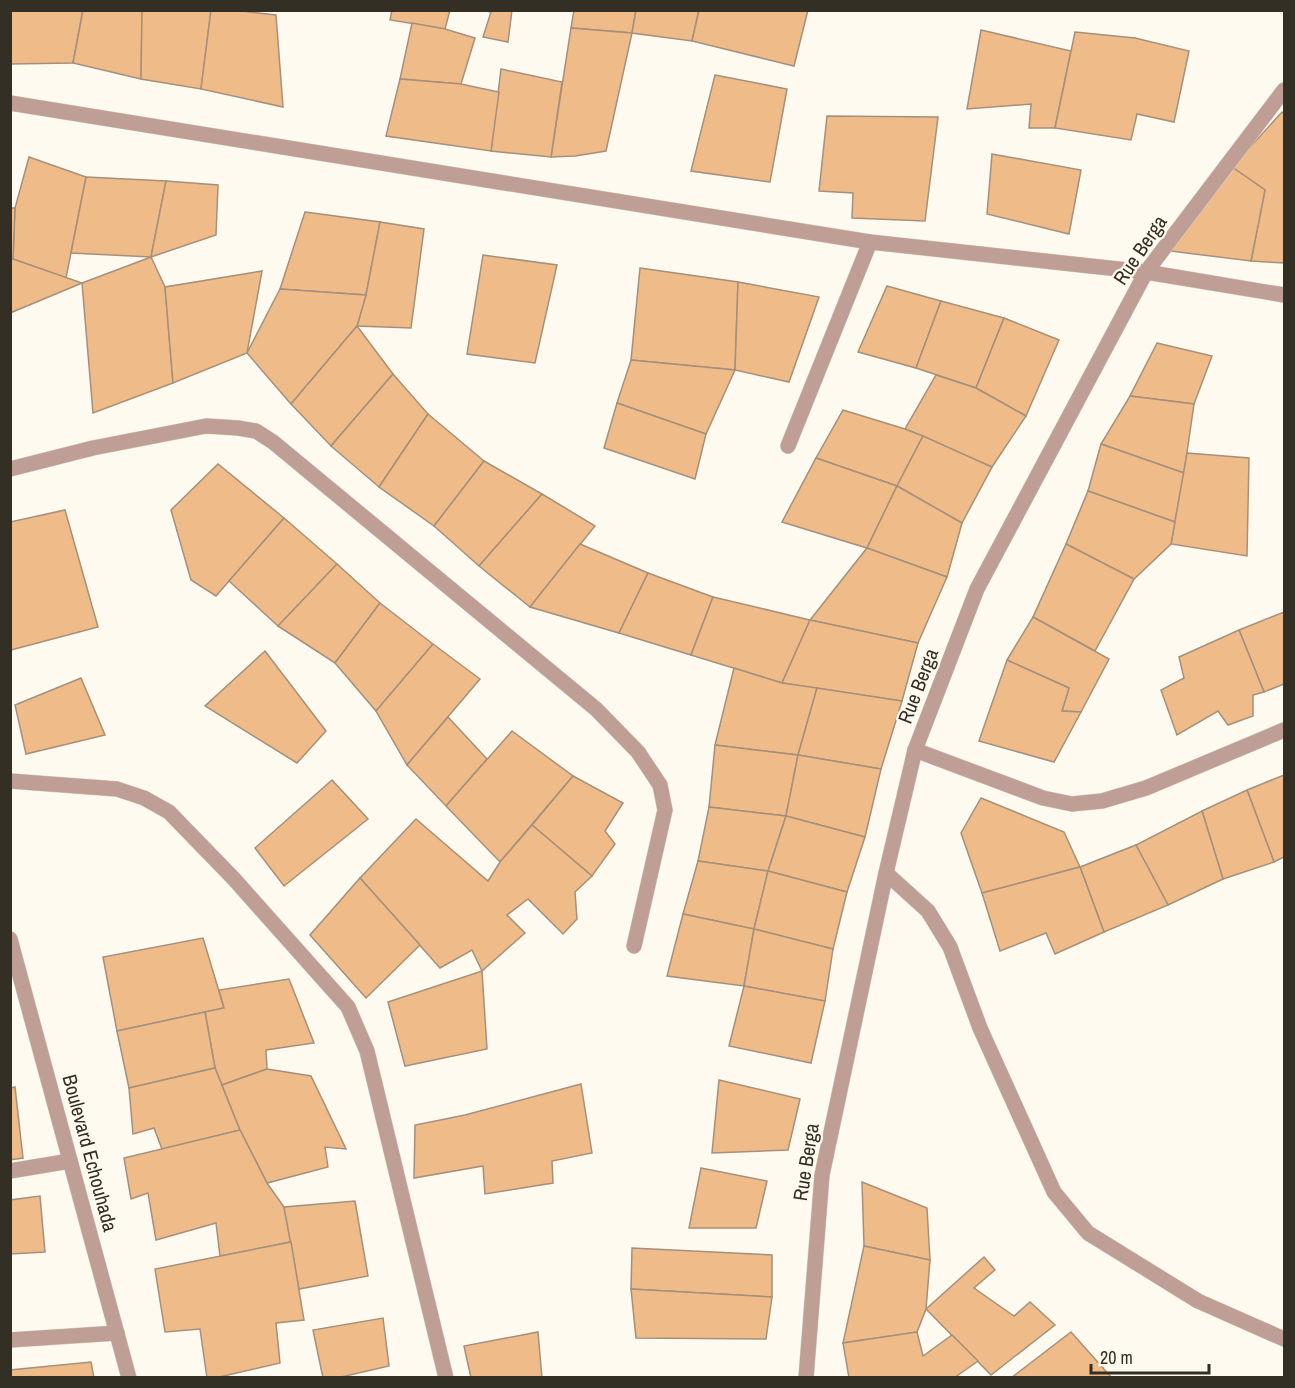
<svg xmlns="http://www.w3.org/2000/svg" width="1295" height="1388" viewBox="0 0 1295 1388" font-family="'Archivo Narrow',sans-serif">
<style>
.building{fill:#efbb88;stroke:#a5907b;stroke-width:1.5}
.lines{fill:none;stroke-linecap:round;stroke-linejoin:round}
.service-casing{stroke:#dad5cb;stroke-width:16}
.minor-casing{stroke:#dad5cb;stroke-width:16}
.service{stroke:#be9e95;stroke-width:15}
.minor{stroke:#be9e95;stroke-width:15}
.labels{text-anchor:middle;stroke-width:4.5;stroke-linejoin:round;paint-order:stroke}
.street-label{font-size:20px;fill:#342f25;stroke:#fffaef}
</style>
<rect width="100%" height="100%" fill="#fffaef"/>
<g class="building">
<polygon points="10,10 83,10 73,63 10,64"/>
<polygon points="83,10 142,10 141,79 73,63"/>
<polygon points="142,10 211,10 201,89 141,79"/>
<polygon points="211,10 233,10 276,15 283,107 201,89"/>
<polygon points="392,10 450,10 445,29 390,20"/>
<polygon points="481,10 512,10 508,42 483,37 491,12"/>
<polygon points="574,10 636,10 632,33 571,28"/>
<polygon points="636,10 699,10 692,41 632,33"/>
<polygon points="699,10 808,10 794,66 692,41"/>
<polygon points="412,23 445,29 475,38 461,84 400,79"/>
<polygon points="571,28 632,33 606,151 575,156 551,157"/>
<polygon points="981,30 1071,51 1055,128 1029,128 1031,104 967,109"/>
<polygon points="1075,32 1135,38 1189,51 1174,122 1137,114 1131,140 1055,128"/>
<polygon points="501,69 562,82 551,157 491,151"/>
<polygon points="715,75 787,89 770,182 691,171"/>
<polygon points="400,79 461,84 499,92 491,151 386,136"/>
<polygon points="1282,112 1284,114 1284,263 1251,261 1265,190 1232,167"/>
<polygon points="827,116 938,117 925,221 852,218 853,193 819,191"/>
<polygon points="992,154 1081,170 1069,234 987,214"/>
<polygon points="29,157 86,177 66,278 13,259 15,208"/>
<polygon points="1232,167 1265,190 1251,261 1170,251"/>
<polygon points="86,177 166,181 151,257 71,253"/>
<polygon points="166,181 218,185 216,235 151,257"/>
<polygon points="10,208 15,208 13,259 10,259"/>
<polygon points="305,212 380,222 366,295 280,289"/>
<polygon points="380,222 424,229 411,328 357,326 366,295"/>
<polygon points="483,255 557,265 535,363 467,354"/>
<polygon points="151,257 165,287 173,383 93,413 82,283"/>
<polygon points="10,259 13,259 82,283 10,313"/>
<polygon points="640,268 738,282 735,370 631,360"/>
<polygon points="262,271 247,353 173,383 165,287"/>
<polygon points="738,282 819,297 789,382 735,370"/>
<polygon points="887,286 941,301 916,368 858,352"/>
<polygon points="280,289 366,295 357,326 291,404 247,353"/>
<polygon points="941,301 1004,318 976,388 916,368"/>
<polygon points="1004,318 1059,340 1026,416 976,388"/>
<polygon points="357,326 393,374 331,446 291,404"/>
<polygon points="1157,343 1212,356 1194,404 1130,396"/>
<polygon points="631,360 735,370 706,434 617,403"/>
<polygon points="393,374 428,414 379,487 331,446"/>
<polygon points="936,375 976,388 1026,416 992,467 905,429"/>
<polygon points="1130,396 1194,404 1184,473 1101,444"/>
<polygon points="617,403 706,434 695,479 604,448"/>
<polygon points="843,410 905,429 923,436 897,486 816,458"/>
<polygon points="428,414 484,461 434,526 379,487"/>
<polygon points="923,436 992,467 962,523 897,486"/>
<polygon points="1101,444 1184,473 1175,522 1088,491"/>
<polygon points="1187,453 1249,458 1247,556 1171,544"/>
<polygon points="816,458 897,486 867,548 782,522"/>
<polygon points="484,461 542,494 479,566 434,526"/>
<polygon points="218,464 284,518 216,596 191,580 171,510"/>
<polygon points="897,486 962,523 947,577 867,548"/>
<polygon points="1088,491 1175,522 1171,544 1134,579 1066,544"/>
<polygon points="542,494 595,526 530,607 479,566"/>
<polygon points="65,510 98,627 11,650 10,522"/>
<polygon points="284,518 337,564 278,626 229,581"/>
<polygon points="580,544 648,573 619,633 530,607"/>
<polygon points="1066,544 1134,579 1095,651 1033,617"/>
<polygon points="867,548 947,577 918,643 810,620"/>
<polygon points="337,564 380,603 335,663 278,626"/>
<polygon points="648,573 713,597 691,655 619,633"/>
<polygon points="713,597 810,620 782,683 691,655"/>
<polygon points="380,603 433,644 376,711 335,663"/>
<polygon points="1284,612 1284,684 1264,692 1239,630"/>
<polygon points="1033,617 1109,659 1081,712 1062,711 1069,688 1007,660"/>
<polygon points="810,620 918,643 902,701 782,683"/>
<polygon points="1239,630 1264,692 1253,695 1253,716 1228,725 1218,711 1177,735 1161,690 1184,678 1179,657"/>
<polygon points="433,644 480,679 407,765 376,711"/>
<polygon points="265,651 326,731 297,763 205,706"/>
<polygon points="1007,660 1069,688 1062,711 1081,712 1054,762 979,741"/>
<polygon points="734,668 782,683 817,688 798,755 715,745"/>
<polygon points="81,678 105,735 26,754 15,705"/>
<polygon points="817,688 902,701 881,769 798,755"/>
<polygon points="448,717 487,759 446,806 407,765"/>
<polygon points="512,731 573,776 500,862 446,806"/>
<polygon points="715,745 798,755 786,816 709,807"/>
<polygon points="798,755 881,769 865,837 786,816"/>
<polygon points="1284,775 1284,857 1274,862 1247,790"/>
<polygon points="573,776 623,803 605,831 615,844 592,876 532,825"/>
<polygon points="332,780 368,819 284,886 255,848"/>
<polygon points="1247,790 1274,862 1223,879 1202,811"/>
<polygon points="981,798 1064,832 1080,867 982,893 961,833"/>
<polygon points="709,807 786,816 768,871 698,861"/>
<polygon points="1202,811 1223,879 1168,905 1136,845"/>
<polygon points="786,816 865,837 847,892 768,871"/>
<polygon points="416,819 488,881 500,862 532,825 592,876 575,892 577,919 563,934 528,899 507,915 525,933 482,971 472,950 440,968 360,878"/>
<polygon points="1136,845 1168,905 1104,932 1080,867"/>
<polygon points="698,861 768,871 754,929 683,914"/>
<polygon points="1080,867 1104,932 1055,954 1046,933 1000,951 982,893"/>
<polygon points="768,871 847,892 833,949 754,929"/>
<polygon points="360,878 420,945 366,998 310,935"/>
<polygon points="683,914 754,929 744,986 667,976"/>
<polygon points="754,929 833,949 825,1001 744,986"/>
<polygon points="203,938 224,1008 117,1031 103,957"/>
<polygon points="482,971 487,1049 405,1066 388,1002"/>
<polygon points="289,979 314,1043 266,1050 267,1069 222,1085 215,1068 205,1012 224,1008 219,990"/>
<polygon points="744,986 825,1001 811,1063 729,1046"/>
<polygon points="205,1012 215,1068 129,1088 117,1031"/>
<polygon points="215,1068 240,1130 162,1149 154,1128 133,1134 129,1088"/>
<polygon points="267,1069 311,1076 346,1149 325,1147 328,1167 267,1183 240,1130 222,1085"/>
<polygon points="719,1080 800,1099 788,1150 712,1153"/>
<polygon points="581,1084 592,1153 552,1161 553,1183 485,1194 483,1166 414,1178 415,1125 465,1115"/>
<polygon points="15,1087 23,1158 10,1160 10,1088"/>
<polygon points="240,1130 267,1183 284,1207 291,1242 220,1256 216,1223 156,1240 148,1193 131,1199 124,1158"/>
<polygon points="701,1168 767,1181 756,1228 689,1228"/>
<polygon points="862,1182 927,1208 930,1260 864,1246"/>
<polygon points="40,1196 45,1252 10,1254 10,1200"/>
<polygon points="355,1201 368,1276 299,1289 284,1207"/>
<polygon points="291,1242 304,1320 276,1323 280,1363 215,1378 207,1378 200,1329 165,1332 155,1269"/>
<polygon points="864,1246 930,1260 926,1309 917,1332 843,1343"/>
<polygon points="632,1248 772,1255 772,1297 631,1289"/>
<polygon points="984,1257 995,1270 974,1288 1014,1316 1030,1302 1055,1325 991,1375 926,1309"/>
<polygon points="631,1289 772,1297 766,1339 636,1338"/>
<polygon points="383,1318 389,1366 337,1378 323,1378 313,1330"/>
<polygon points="538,1332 542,1378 471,1378 464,1346"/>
<polygon points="917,1332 923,1356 952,1335 978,1361 954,1378 849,1378 843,1343"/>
<polygon points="1071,1332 1112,1378 1011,1378"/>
<polygon points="91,1362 94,1378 10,1378 10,1370"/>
</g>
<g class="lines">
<defs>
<g id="service">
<polyline points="788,446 870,242"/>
<polyline points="10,1171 70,1161"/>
<polyline points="10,1340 117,1333"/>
</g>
<g id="minor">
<polyline points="10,103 870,242 1146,272 1284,295"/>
<polyline points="10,469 93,448 206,426 238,428 256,431 273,442 596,709 638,752 660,785 665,810 634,946"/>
<polyline points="915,750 1043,798 1072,804 1102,801 1146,788 1284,730"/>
<polyline points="10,781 117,789 144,798 169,812 234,879 348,1007 367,1051 446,1378"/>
<polyline points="886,873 928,911 950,947 980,1028 1054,1192 1088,1233 1198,1301 1284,1339"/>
<polyline points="10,939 129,1378"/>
<polyline points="806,1378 822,1175 886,873 915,750 977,589 1146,272 1284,90"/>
</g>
</defs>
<use href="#service" class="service-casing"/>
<use href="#minor" class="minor-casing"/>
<use href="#service" class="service"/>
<use href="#minor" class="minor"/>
</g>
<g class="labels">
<g class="street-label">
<text transform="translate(1140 250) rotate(-56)" y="7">Rue Berga</text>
<text transform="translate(918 686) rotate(-69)" y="7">Rue Berga</text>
<text transform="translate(90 1153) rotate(75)" y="7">Boulevard Echouhada</text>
<text transform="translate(806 1162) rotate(-81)" y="7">Rue Berga</text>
</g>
</g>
<rect width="1295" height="1388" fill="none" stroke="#342f25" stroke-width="24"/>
<path d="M1091 1364v9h118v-9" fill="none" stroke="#342f25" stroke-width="3"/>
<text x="1100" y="1364" font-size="18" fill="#342f25" stroke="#fffaef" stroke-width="4.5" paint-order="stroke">20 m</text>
</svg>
